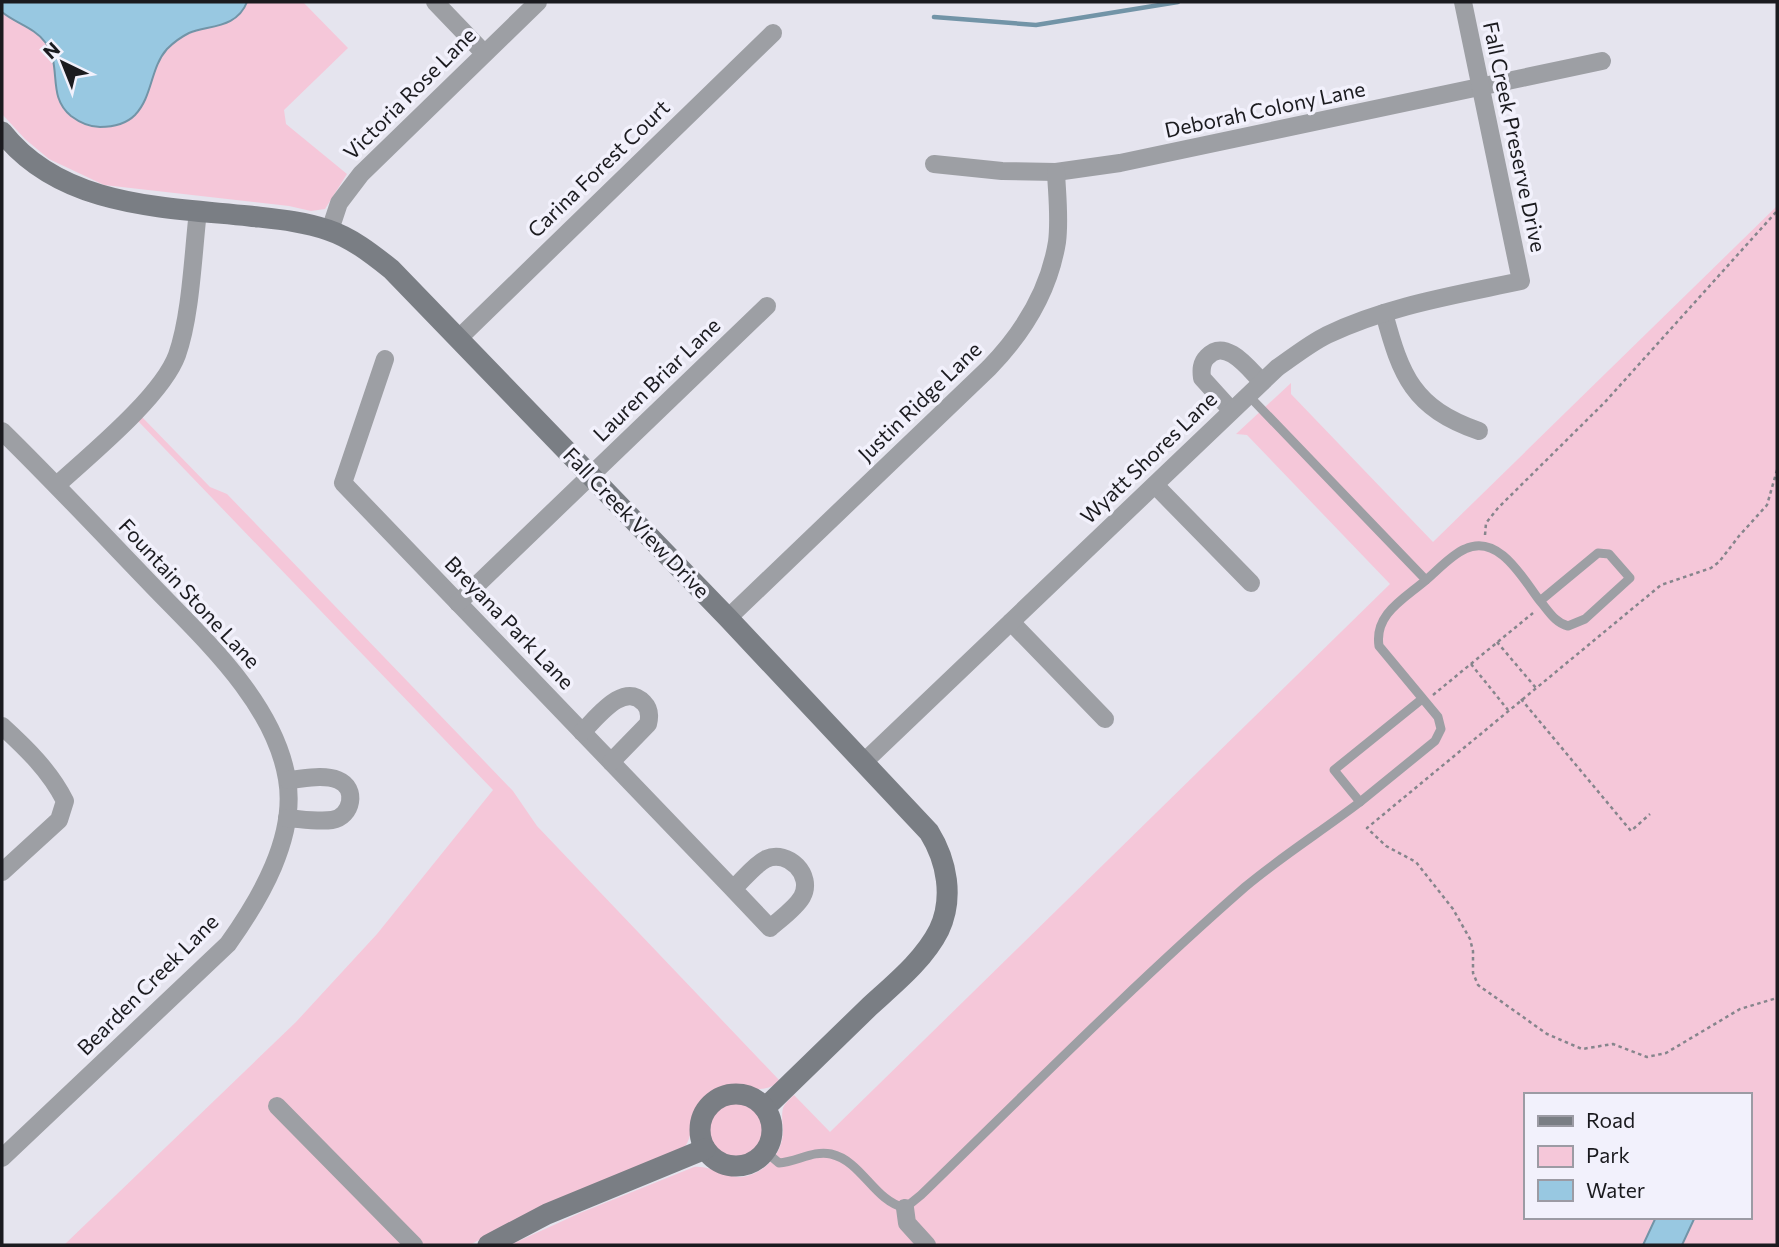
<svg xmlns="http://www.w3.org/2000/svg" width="1779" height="1247" viewBox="0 0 1779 1247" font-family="Commissioner,sans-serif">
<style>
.green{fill:#f5c7d9;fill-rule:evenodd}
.water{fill:#98c8e1;stroke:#7294a7;stroke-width:2}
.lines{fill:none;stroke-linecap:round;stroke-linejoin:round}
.stream{stroke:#7294a7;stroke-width:4.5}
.path{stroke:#86858c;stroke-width:2.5;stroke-dasharray:3.5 3.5;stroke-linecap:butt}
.lane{stroke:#9d9fa4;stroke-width:9}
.street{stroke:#9d9fa4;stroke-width:18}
.secondary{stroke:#7a7e84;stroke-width:21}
.labels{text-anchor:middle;stroke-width:7;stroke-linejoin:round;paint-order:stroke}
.street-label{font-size:21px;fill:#1b1b1f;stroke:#f2f1fc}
</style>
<rect width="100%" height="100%" fill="#e5e4ee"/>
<g class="green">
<polygon points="2,2 303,2 348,48 284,110 286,124 347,174 325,209 311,211 289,206 104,185 49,159 25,139 2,114"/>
<path d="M1777,206V1245H510L580,1213L694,1167C711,1165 724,1178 742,1177C765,1174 783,1153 783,1131C783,1123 781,1116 783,1108C785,1103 789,1100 794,1095L830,1132L1390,584L1247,435L1236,434L1291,383V394L1433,542ZM1525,1095H1749V1217H1525Z"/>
<path d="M142,417L210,487L227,494L513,791L537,826L780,1081C757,1101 731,1075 706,1098C687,1115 696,1133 684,1148L514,1220L470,1245H64L296,1022L377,934L493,790L138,421Z"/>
<circle cx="736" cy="1130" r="27"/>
</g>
<g class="water">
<path d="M2,2H247C237,28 210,25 189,33C181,37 173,43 167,49C150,68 153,96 135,115C125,125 113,127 100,127C90,127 79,122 71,116C46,96 63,65 45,42C35,28 15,23 2,12Z"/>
<polygon points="1656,1217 1695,1217 1682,1245 1643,1245"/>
</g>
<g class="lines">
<polyline class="stream" points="934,17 1036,25 1178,2"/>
<g class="path">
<polyline points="1777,470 1767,505 1739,536 1719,562 1711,568 1661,585 1367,828 1386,846 1416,862 1453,909 1470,939 1473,951 1473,973 1478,985 1547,1034 1582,1049 1613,1044 1647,1057 1666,1053 1740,1009 1777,998"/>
<polyline points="1485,535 1486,523 1498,508 1605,402 1777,211"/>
<polyline points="1497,642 1536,688"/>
<polyline points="1471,664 1508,710"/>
<polyline points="1433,695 1533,613"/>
<polyline points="1521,699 1631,831 1650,814"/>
</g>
<g class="lane">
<path d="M1248,395L1426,580C1404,599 1374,614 1379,646L1438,717L1441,729L1435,741L1360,802L1334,770L1422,699"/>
<path d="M1426,580C1438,570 1451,555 1465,549C1499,533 1523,579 1540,601C1548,610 1555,623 1568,626L1585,619L1630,578L1609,554L1598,553L1540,601"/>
<path d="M766,1152L779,1163C797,1162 813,1150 831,1154C862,1161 874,1201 905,1208L921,1195C1028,1091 1133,985 1245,887C1282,856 1322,831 1360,802"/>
</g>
<g class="street">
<polyline points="435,2 484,53"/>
<polyline points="934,164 1002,171 1056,172 1120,163 1602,61"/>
<polyline points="330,230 339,203 361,174 538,2"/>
<path d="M1384,313C1401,376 1413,408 1479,431"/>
<polyline points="458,339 773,33"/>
<path d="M385,359L343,483L733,889C743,880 754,865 766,859C788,849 814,875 802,897C795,909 780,919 770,928L733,889"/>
<path d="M1231,410L1202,378C1201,370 1201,363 1207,357C1226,337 1249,369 1262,382"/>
<path d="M2,431C51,479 98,529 146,579C199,635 274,700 287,779C297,837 260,899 228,944L2,1158"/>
<path d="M57,485C91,454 162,396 177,355C191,316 193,253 198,211"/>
<polyline points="1155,485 1251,583"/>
<polyline points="458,603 767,306"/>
<path d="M728,618L989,368C1023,333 1049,291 1057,242C1060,219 1057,195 1056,172"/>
<polyline points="1011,622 1105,719"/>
<path d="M2,726C26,748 50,771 65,801L59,820L2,872"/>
<path d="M582,732C597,718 623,681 644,703C650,709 650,716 648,724L611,762"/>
<path d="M864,762L1277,368C1293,357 1309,344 1327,335C1387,306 1456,295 1521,281L1463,2"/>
<path d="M287,818C301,819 318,822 332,820C352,817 358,788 338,780C323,774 303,779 288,780"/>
<polyline points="277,1106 414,1245"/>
<polyline points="905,1208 907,1223 927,1245"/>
</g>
<g class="secondary">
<path d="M2,132C61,207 162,207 249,216C275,219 302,221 328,230C352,238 372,254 391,269L728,618L929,832C947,861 954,898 939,930C924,960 894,984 870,1006C835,1040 800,1074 765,1108"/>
<circle cx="736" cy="1130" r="36"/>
<polyline points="488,1245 547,1214 705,1149"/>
</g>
</g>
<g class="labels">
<g class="street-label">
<text transform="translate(410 94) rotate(-45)" y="7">Victoria Rose Lane</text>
<text transform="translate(1265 110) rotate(-12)" y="7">Deborah Colony Lane</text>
<text transform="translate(1514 137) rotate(78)" y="7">Fall Creek Preserve Drive</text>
<text transform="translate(599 169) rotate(-44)" y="7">Carina Forest Court</text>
<text transform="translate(657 380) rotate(-44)" y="7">Lauren Briar Lane</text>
<text transform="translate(920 402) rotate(-44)" y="7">Justin Ridge Lane</text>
<text transform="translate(1149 458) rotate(-44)" y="7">Wyatt Shores Lane</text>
<text transform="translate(636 523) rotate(46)" y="7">Fall Creek View Drive</text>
<text transform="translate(189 594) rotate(47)" y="7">Fountain Stone Lane</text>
<text transform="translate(509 623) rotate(46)" y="7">Breyana Park Lane</text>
<text transform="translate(148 985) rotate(-45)" y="7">Bearden Creek Lane</text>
</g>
</g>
<rect width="1779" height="1247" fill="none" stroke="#1b1b1f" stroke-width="7"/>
<rect x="1524" y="1093" width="228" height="126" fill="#f2f1fc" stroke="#9c9ba4" stroke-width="2"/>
<rect x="1538" y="1116" width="35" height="10" fill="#7a7e84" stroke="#9c9ba4" stroke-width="2"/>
<text x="1586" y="1128" font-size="21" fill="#1b1b1f">Road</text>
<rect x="1538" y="1146" width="35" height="21" fill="#f5c7d9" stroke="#9c9ba4" stroke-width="2"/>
<text x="1586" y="1163" font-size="21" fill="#1b1b1f">Park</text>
<rect x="1538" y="1180" width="35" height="21" fill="#98c8e1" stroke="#9c9ba4" stroke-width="2"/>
<text x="1586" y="1198" font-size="21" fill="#1b1b1f">Water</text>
<g transform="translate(63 63) rotate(317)" stroke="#f2f1fc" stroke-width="5" paint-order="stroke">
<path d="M0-5L12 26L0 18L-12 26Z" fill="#1b1b1f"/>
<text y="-10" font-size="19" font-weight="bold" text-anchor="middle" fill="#1b1b1f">N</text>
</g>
</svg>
